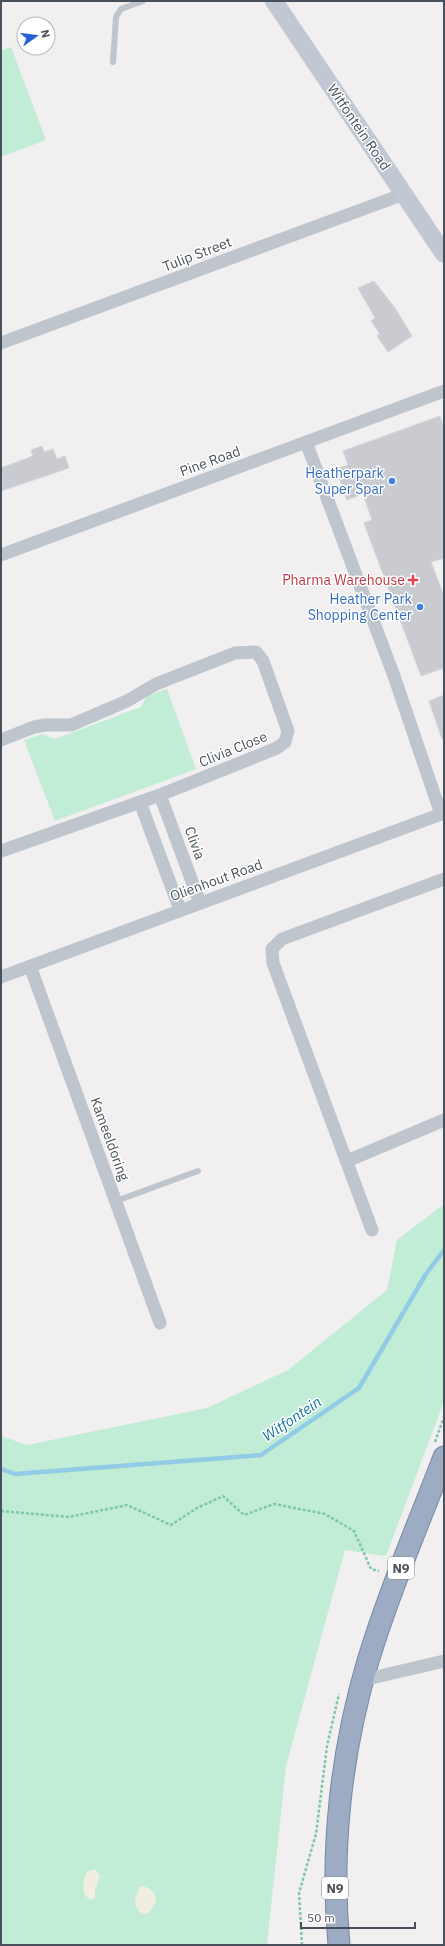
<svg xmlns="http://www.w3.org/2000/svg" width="445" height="1946" viewBox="0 0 445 1946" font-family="'IBM Plex Sans',sans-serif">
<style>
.green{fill:#c1ecd6}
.sand{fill:#f1eee1}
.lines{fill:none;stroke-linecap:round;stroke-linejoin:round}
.stream{stroke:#91cbe6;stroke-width:4.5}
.building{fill:#c9cbd1;stroke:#d3d5da}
.trunk-casing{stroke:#7588a6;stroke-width:23}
.path{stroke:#7bc7aa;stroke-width:2.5;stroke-dasharray:3 2;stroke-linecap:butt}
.service{stroke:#bec5cd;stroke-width:6}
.minor{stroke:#bec5cd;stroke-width:13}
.secondary{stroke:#c1c8d4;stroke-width:18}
.trunk{stroke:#9eacc3;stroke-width:21}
.shop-dot{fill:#3f7fe0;stroke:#fff;stroke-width:1.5}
.health-dot{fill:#e0444e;stroke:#fff;stroke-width:1.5}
.labels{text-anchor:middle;stroke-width:3;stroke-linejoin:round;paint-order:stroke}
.shield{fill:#fff;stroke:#7f848c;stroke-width:1}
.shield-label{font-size:13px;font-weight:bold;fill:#48505b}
.street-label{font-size:14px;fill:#48505b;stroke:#fff}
.shop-label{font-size:14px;fill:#366cbe;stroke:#fff;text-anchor:end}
.health-label{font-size:14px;fill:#be3a42;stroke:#fff;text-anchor:end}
.water-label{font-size:15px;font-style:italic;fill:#1675a0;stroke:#fff}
</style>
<rect width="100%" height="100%" fill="#f1efef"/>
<g class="green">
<polygon points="11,47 46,140 1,157 1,51"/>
<polygon points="167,689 196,769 55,821 24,740 43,734 55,739 141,707 147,696"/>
<polygon points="444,1204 444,1401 386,1556 345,1550 286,1766 267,1945 1,1945 1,1436 27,1445 207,1408 288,1370 387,1290 397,1240"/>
</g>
<g class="sand">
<path d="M95,1869L100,1876L95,1891V1898L91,1900C81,1896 82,1880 87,1872Z"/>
<path d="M141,1886C151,1888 155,1891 156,1902L149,1913L142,1914C132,1905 134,1897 141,1886Z"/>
</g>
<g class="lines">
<polyline class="stream" points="1,1469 15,1474 261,1455 359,1388 426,1274 444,1250"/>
</g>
<g class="building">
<polygon points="374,281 395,308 412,336 388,352 377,336 380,334 371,321 375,318 358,288"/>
<polygon points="440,416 444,428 444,558 431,562 444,596 444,668 421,676 364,523 372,520 363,494 347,500 336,469 348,465 343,451"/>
<polygon points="42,446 44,452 53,449 57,459 65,456 69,468 1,491 1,468 33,456 31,450"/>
<polygon points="444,695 444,739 442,739 429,701"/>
</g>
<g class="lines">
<defs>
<path id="trunk" d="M339,1945C330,1851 341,1752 368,1661C389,1592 418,1525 444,1457"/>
</defs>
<use href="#trunk" class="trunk-casing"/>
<g class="path">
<polyline points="435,1442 444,1417"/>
<polyline points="1,1511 69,1517 127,1505 171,1525 197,1508 223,1496 244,1515 274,1504 325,1514 354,1531 371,1569 379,1571"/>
<polyline points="302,1945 299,1893 316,1834 327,1746 339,1694"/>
</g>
<g class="service">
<polyline points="113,62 116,17 121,9 143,1"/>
<polyline points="116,1201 198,1171"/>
</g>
<g class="minor">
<polyline points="1,343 404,194"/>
<polyline points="306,442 394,676 441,814"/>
<polyline points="1,555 444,391"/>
<polyline points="1,740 34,727 45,725 71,725 127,701 156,684 235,653 256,652 263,661 288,731 285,742 277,748 160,795 1,851"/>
<polyline points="160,795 200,903"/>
<polyline points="140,802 180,910"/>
<polyline points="30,966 160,1323"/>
<polyline points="1,977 444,813"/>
<polyline points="347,1161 444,1120"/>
<polyline points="372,1230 273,963 272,949 282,939 444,879"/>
<polyline points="363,1680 444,1661"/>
</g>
<polyline class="secondary" points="274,1 444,254"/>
<use href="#trunk" class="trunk"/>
</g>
<g class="shop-dot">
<circle cx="392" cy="481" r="4"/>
<circle cx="420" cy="607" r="4"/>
</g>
<path class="health-dot" d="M411 574h4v4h4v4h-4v4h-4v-4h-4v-4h4z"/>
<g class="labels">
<g class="shield">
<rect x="388" y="1557" width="26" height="22" rx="3"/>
<rect x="322" y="1877" width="26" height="22" rx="3"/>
</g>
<g class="shield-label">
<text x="401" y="1573">N9</text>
<text x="335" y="1893">N9</text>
</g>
<g class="street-label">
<text transform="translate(359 127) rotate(56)" y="5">Witfontein Road</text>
<text transform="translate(197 254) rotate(-21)" y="5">Tulip Street</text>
<text transform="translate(210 461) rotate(-20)" y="5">Pine Road</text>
<text transform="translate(233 749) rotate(-22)" y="5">Clivia Close</text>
<text transform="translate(195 843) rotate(70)" y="5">Clivia</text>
<text transform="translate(216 880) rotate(-20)" y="5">Olienhout Road</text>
<text transform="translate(110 1139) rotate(70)" y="5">Kameeldoring</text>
</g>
<g class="shop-label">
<text x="384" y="478">Heatherpark<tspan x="384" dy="16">Super Spar</tspan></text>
<text x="412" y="604">Heather Park<tspan x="412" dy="16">Shopping Center</tspan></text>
</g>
<g class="health-label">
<text x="405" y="585">Pharma Warehouse</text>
</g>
<g class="water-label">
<text transform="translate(292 1419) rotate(-34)" y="5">Witfontein</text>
</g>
</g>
<rect width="445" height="1946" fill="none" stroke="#48505b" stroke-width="4"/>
<g transform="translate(36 36) rotate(76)"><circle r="19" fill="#ffffff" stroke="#b6b9bd"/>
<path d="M0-3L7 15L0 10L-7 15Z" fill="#2660d4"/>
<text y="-6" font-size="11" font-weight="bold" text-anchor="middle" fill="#48505b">N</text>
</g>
<path d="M301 1922v6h114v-6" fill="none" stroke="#48505b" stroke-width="2"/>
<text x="307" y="1922" font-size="12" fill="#48505b" stroke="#ffffff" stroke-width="3" paint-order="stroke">50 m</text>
</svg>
